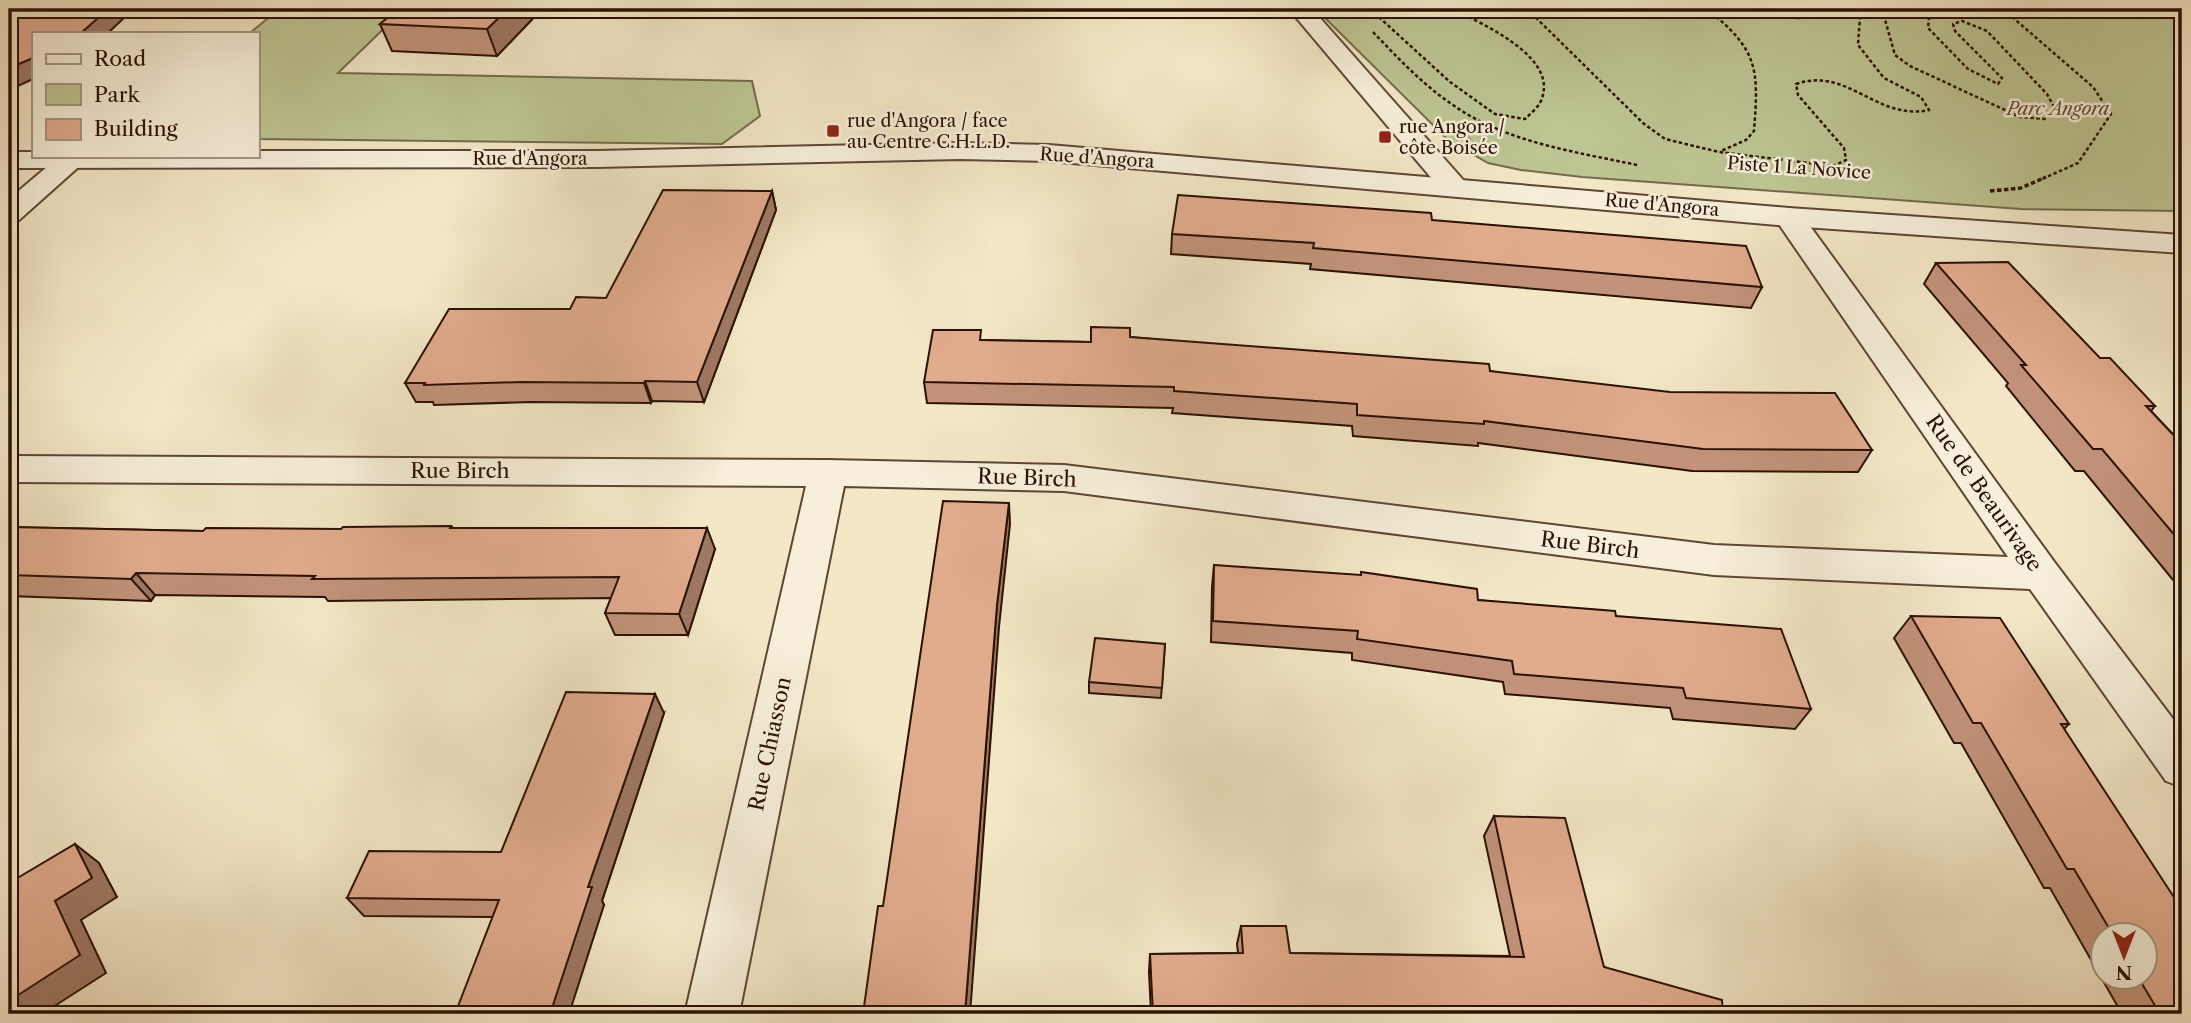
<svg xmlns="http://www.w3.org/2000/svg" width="2191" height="1023" viewBox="0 0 2191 1023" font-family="'Libre Caslon Text',serif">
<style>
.green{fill:#bdc593;stroke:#746b4c;stroke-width:2}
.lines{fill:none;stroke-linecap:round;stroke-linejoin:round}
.minor-casing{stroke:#5d4634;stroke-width:4}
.tertiary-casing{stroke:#5d4634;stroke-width:4}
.path-far1{stroke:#2b1104;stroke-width:2.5;stroke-dasharray:3.5 2.5;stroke-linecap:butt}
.path{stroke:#2b1104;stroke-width:3.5;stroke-dasharray:4.5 2.5;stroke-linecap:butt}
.minor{fill:#f7efda;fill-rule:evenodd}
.tertiary{fill:#f7efda;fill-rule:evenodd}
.wall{fill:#c2937a;stroke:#2b1104;stroke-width:2;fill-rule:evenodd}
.shaded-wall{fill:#9e7863;stroke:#2b1104;stroke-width:2}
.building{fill:#e1ab8e;stroke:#2b1104;stroke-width:2}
.poi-dot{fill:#8f2418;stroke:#f7efda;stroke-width:2.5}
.labels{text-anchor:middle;stroke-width:5;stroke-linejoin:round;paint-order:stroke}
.far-park-label{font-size:18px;font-style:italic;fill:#5e5036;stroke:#f7efda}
.far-poi-label{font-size:18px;fill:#2b1104;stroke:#f7efda;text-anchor:start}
.far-street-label{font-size:18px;fill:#2b1104;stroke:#f7efda}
.street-label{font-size:21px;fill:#2b1104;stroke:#f7efda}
</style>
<rect width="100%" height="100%" fill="#f3e7c6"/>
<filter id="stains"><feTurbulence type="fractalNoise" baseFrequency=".00286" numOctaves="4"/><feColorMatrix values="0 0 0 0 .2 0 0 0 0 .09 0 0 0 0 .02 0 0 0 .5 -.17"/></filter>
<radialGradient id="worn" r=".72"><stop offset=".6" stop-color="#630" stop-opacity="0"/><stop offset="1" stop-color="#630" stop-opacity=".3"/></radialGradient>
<g class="green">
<polygon points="279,9 404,9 338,73 752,81 760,116 722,144 257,139 257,33 250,33"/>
<polygon points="1316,9 2182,9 2182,211 2021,209 1582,177 1521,170 1488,163 1448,140"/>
</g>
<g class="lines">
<defs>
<g id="minor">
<polygon points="1289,9 1312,9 1464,181 1468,187 1464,193 1454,195 1444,193"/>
<polygon points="60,156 80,156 84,162 19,220 9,223 9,199"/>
<polygon points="1789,208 1799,211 2055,563 2182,731 2182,787 2166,781 2030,589 1714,575 1064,491 844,486 739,1014 685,1014 806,486 9,482 9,456 828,460 1064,465 1714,545 2008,557 1774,217 1779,211"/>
</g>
<polygon id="tertiary" points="960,143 1049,145 1789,208 2182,235 2182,253 1789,226 1049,161 960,159 597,167 9,168 9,152 33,152 33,156 257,156 257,151 597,151"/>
</defs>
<use href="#minor" class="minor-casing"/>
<use href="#tertiary" class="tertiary-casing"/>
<g class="path-far1">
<path d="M1370,9L1450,82L1495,114L1525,119C1531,113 1540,106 1542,98C1557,56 1482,24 1453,9"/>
<path d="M1527,9L1643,123L1665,139L1719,152L1833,166L1846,160L1844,148L1798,95L1796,84C1848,66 1876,121 1929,110L1921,97L1884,78L1858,45L1860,17L1853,9"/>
<path d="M1707,9C1758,50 1759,68 1754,131L1746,140L1721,151"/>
<path d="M1768,9C1787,19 1807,23 1825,9"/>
<polyline points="1882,9 1895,55 1910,66 2020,117 2046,119 2054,107 2047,94 1987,31 1962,21 1953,24 1955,31 2002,78 1998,84 1968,69 1928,28 1930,9"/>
<polyline points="2003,9 2093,87 2111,114 2078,163 2042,179"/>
<path d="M1373,32C1398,58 1423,85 1453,105C1505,142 1576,152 1637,165"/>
<polyline points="1463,134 1486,154"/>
</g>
<polyline class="path" points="1990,191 2021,188 2046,177"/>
<use href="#minor" class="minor"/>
<use href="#tertiary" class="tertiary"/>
</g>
<g class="wall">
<polygon points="398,9 542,9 497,56 392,51 380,24"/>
<polygon points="772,191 776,210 704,402 652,401 651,403 530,402 434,405 433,402 416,402 405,383 570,309 606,298"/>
<polygon points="1432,220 1762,287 1751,308 1310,269 1311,264 1171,254 1172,234"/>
<polygon points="1936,263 2100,358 2155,406 2151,411 2182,444 2182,591 2084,471 2075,471 2006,386 2008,383 1924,284"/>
<polygon points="2182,301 2182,311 2178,306"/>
<polygon points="1130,337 1490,371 1872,450 1858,472 1692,471 1478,443 1478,446 1353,436 1352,426 1172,413 1173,408 927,403 924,382 982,340 1091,342"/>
<polygon points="451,526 453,528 715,549 688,635 615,635 605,613 611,598 328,601 325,597 155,595 151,601 9,596 9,527 203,531 341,529"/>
<polygon points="1214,565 1478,600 1616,616 1811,709 1795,729 1673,719 1670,708 1505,694 1503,682 1352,660 1352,653 1211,642 1212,587"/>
<path d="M1911,616L2069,724L2064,729L2182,1014H2122L2050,888H2044L1961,743H1954L1894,638ZM2104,935H2146V977H2104Z"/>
<polygon points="1165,644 1161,698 1089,693 1089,682"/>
<polygon points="664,713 602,901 604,905 492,917 364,916 347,898 501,852"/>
<polygon points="1494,816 1604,967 1723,1014 1151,1014 1149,972 1150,954 1238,953 1237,944 1241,926 1290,953 1510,956 1484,836"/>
</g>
<g class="shaded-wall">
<polygon points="108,9 123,9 127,15 108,33 81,33"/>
<polygon points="508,9 542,9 497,56 487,29"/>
<polygon points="33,58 33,79 9,90 9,68"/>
<polygon points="772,191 776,210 704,402 697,382"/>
<polygon points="645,381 652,401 651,403 644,383"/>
<polygon points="1009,503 1010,524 999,627 970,1014 965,1014 997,605"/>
<polygon points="707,528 715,549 688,635 679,614"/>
<polygon points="136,573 155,595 151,601 131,579"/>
<polygon points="655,694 664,713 602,901 604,905 569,1014 550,1014 588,887"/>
<polygon points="75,844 99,863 117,897 81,920 106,973 42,1014 9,1014 9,1001 55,901"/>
</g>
<g class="building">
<polygon points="9,9 29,9 37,13 42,9 108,9 81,33 33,33 33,58 9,68"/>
<polygon points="398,9 508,9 487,29 380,24"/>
<polygon points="663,190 772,191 697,382 645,381 644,383 521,382 424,385 425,383 405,383 449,309 570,309 576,297 606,298"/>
<polygon points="1178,195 1431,213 1432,220 1746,246 1762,287 1313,248 1314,243 1172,234"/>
<polygon points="2008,262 2100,358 2110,358 2155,406 2146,406 2182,444 2182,544 2102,449 2093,449 2021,365 2026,365 1936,263"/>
<polygon points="1091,327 1130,328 1130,337 1489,364 1490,371 1670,392 1835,393 1872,450 1703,449 1484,421 1484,424 1357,415 1357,404 1174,391 1174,387 924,382 933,330 981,330 980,340 1091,342"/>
<polygon points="943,501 1009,503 997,605 965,1014 863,1014 878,906 883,906"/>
<polygon points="451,526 450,528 707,528 679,614 605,613 619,577 312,579 315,576 136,573 131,579 9,575 9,527 203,531 206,528 341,529 343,527"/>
<polygon points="1214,565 1361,575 1361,572 1477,589 1478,600 1615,611 1616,616 1781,629 1811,709 1686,698 1683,688 1514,674 1512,661 1357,639 1358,631 1213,621"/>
<polygon points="1911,616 2000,618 2069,724 2061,724 2181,908 2182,908 2182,1014 2160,1014 2138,977 2146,977 2146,935 2113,935 2074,869 2067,869 1981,723 1973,723"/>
<polygon points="1095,638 1165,644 1162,688 1089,682"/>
<polygon points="566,692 655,694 588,887 592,887 550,1014 455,1014 499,900 347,898 369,851 501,852"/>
<polygon points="1494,816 1565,818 1604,967 1722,1000 1723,1014 1153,1014 1150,954 1243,953 1241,926 1286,926 1290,953 1524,957"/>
<polygon points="75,844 92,878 55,901 80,955 9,1001 9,883"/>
<polygon points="110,1012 109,1014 59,1014"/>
</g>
<g class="poi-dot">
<rect x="826" y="124" width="14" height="14" rx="3.5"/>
<rect x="1378" y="130" width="14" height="14" rx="3.5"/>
</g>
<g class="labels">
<g class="far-park-label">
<text x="2058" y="115">Parc Angora</text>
</g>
<g class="far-poi-label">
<text x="847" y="127">rue d'Angora / face<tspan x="847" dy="21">au Centre C.H.L.D.</tspan></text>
<text x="1399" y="133">rue Angora /<tspan x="1399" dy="21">côte Boisée</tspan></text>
</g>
<g class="far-street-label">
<text transform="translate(1097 158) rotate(4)" y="6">Rue d'Angora</text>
<text x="530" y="165">Rue d'Angora</text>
<text transform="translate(1799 168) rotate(4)" y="6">Piste 1 La Novice</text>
<text transform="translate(1662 205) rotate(5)" y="6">Rue d'Angora</text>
</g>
<g class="street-label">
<text x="460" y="478">Rue Birch</text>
<text transform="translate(1027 478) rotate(2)" y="7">Rue Birch</text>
<text transform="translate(1984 493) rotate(55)" y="7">Rue de Beaurivage</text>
<text transform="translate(1590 545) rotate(7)" y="7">Rue Birch</text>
<text transform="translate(770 744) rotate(-78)" y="7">Rue Chiasson</text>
</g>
</g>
<rect width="2191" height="1023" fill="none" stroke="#f3e7c6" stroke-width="35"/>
<rect x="10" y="10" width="2170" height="1002" fill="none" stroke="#2b1104" stroke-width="3.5"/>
<rect x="18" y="18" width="2156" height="988" fill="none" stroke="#2b1104" stroke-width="2"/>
<rect x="32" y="32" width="228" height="126" fill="#f7efda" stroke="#a59684" stroke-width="2"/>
<rect x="46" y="54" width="35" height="10" fill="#f7efda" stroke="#a59684" stroke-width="2"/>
<text x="94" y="66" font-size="21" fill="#2b1104">Road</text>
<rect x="46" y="84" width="35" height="21" fill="#bdc593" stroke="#a59684" stroke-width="2"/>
<text x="94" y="102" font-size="21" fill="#2b1104">Park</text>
<rect x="46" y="119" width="35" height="21" fill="#e1ab8e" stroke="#a59684" stroke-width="2"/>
<text x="94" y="136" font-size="21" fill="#2b1104">Building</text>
<g transform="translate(2124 956) rotate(180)"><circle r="33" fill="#f7efda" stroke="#a59684" stroke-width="2"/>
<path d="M0-5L12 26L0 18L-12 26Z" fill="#8f2418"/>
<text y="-10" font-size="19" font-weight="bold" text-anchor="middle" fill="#2b1104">N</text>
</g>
<rect width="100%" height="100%" filter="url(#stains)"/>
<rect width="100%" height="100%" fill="url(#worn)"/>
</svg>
